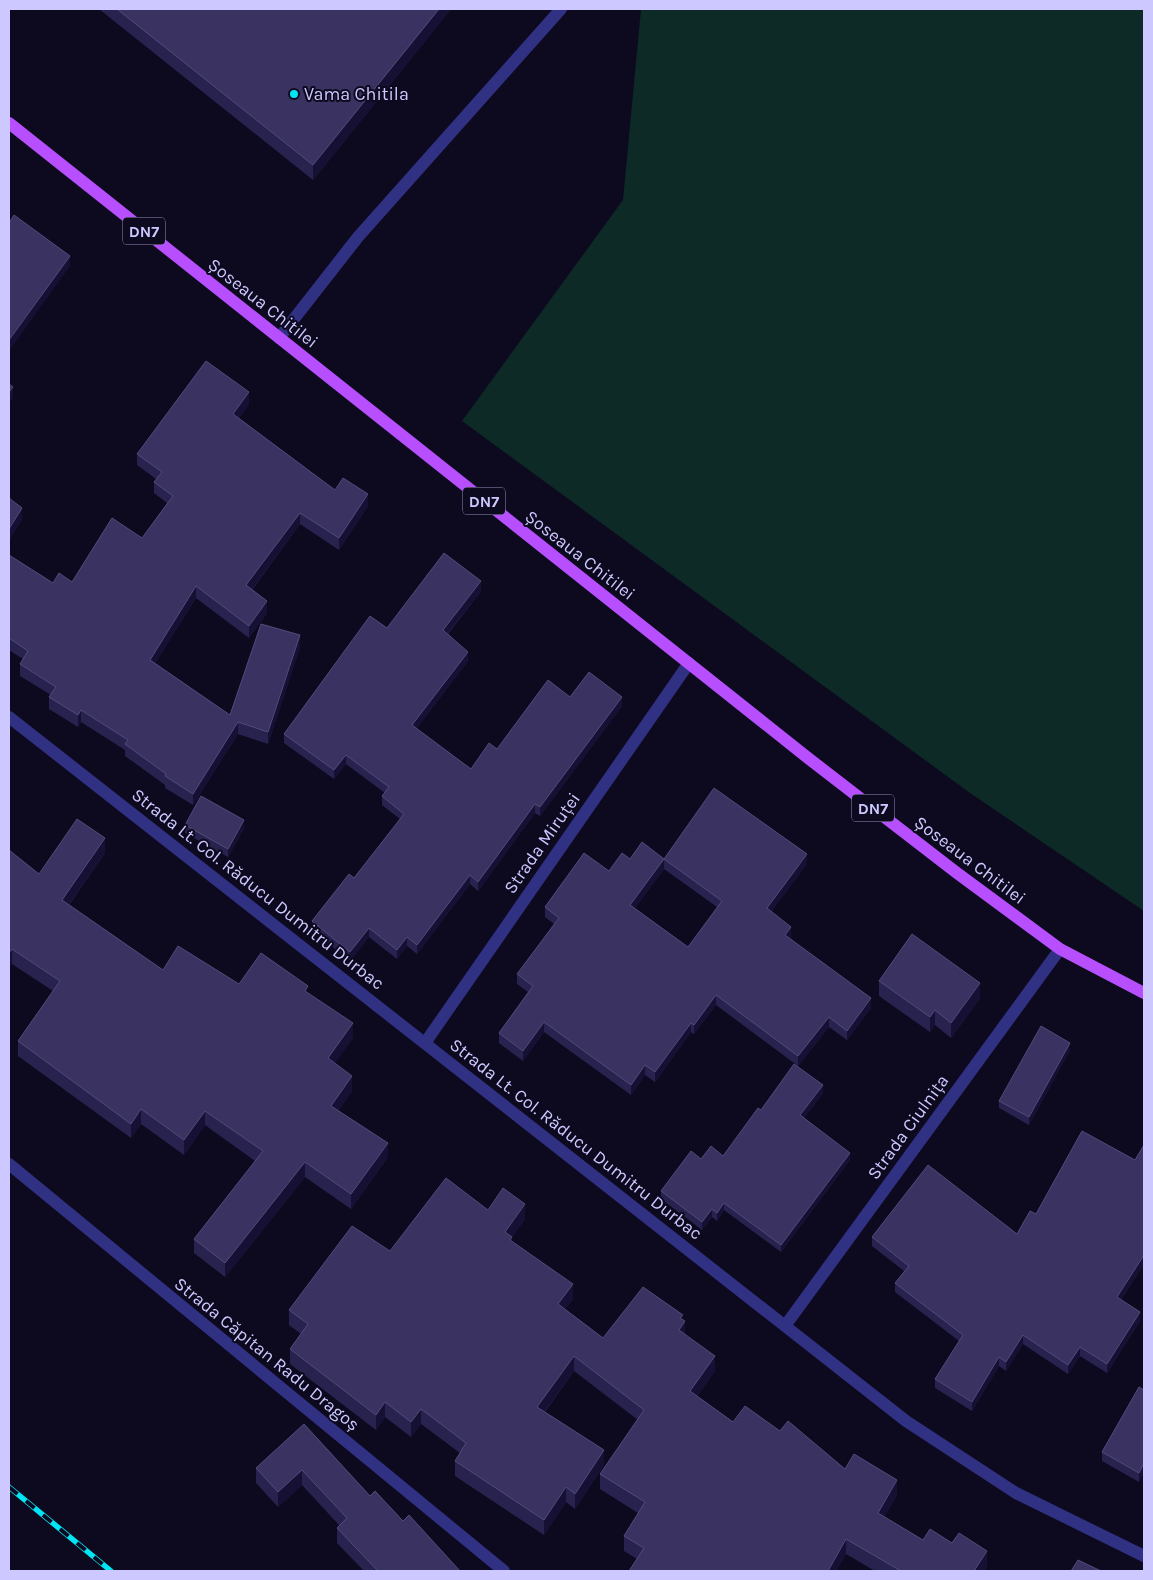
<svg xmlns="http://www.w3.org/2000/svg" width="1153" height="1580" viewBox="0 0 1153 1580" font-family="Karla,sans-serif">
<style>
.green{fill:#0d2a27}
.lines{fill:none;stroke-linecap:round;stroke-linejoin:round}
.lane{stroke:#313183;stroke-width:12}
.street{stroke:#313183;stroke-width:12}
.primary{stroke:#b74fff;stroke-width:12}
.rail-casing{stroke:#00e4f3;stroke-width:5.5}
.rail{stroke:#0d0a1f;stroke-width:4;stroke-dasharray:11;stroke-linecap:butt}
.wall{fill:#28224f;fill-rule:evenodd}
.shaded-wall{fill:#161134}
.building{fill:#3a3362;stroke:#514b7b;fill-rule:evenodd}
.poi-dot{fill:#00e4f3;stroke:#0d0a1f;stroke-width:2}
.labels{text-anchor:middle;stroke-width:4;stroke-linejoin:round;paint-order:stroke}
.shield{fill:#0d0a1f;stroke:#938fbc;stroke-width:1}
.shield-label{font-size:16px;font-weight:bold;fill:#cdc8ff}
.poi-label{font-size:18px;fill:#cdc8ff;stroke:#0d0a1f;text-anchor:start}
.street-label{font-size:18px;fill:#cdc8ff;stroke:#0d0a1f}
</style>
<rect width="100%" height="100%" fill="#0d0a1f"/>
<polygon class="green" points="641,9 1144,9 1144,911 970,793 462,421 623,200"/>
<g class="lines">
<polyline class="lane" points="279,338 358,237 561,9"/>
<g class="street">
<polyline points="9,717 906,1421 1016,1493 1144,1556"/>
<polyline points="425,1043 689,663"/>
<polyline points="9,1164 504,1571"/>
<polyline points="785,1326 1060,949"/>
</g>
<polyline class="primary" points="9,123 808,758 957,873 1060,949 1144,993"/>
<defs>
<polyline id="rail" points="9,1487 111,1571"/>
</defs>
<use href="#rail" class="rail-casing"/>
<use href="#rail" class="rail"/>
</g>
<g class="wall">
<polygon points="99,9 451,9 313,180"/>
<polygon points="249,404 239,418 335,490 368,506 339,550 300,524 252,590 267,613 249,638 196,598 155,663 230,715 300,647 268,744 238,734 193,805 165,788 165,785 125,756 125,750 81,722 78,727 49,709 49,697 51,695 20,676 20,664 23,659 9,650 9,555 53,583 72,582 142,538 167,503 154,493 154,482 156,479 137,465 137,454"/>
<polygon points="481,591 448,634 468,661 416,729 471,769 497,749 570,697 622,706 540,816 535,813 478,891 470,884 417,954 407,946 397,959 369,937 350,961 312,930 312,921 354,878 400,819 382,805 382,796 385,793 346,764 334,779 284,743 284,734 387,628"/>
<polygon points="185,825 244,828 228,857 185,833"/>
<polygon points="9,850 39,874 105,853 69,905 163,970 239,984 308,993 353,1038 334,1063 352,1091 338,1111 388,1157 351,1209 305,1177 225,1277 194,1253 194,1239 255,1161 205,1125 184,1155 141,1124 131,1138 18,1056 18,1041 53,991 12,964"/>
<path d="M630,859H664L807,864L771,911L791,937L790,938L871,1008L847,1040L829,1027L798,1066L716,1005L694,1034L691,1032L655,1082L645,1075L631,1095L544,1032L523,1061L499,1043V1033L528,992L517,984V974L554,924L545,917V907ZM664,869L717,907L688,947L635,908Z"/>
<polygon points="879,981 980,998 951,1038 935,1025 930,1032 879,996"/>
<polygon points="1070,1050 1029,1125 999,1108 999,1101"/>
<polygon points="823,1093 804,1118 850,1160 781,1252 724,1210 717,1221 712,1217 702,1230 661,1199 661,1191 701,1159 723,1156 761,1110"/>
<polygon points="1144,1145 1144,1264 1121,1300 1140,1321 1107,1373 1080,1356 1068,1374 1023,1344 1006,1371 999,1366 972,1411 935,1388 935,1379 959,1341 895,1292 895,1283 904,1271 872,1246 872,1237 1017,1234 1036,1214 1135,1160"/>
<polygon points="488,1210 525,1219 512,1237 512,1241 573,1299 565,1309 603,1338 683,1320 685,1335 715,1371 697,1396 733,1422 780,1431 845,1469 897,1495 884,1517 923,1540 987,1566 984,1571 875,1571 846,1554 836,1571 629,1571 637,1559 624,1551 624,1536 638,1513 600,1489 600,1474 638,1420 574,1371 545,1412 604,1465 575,1509 566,1502 544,1535 455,1476 455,1461 460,1453 421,1424 411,1437 385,1417 376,1430 290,1364 290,1349 301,1334 289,1325 289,1310 390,1251"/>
<polygon points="1144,1390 1144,1472 1139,1482 1102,1461 1102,1452"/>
<polygon points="304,1424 370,1496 403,1521 460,1571 364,1571 337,1543 337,1528 339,1525 302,1485 278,1507 256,1483 256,1468"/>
</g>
<g class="shaded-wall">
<polygon points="439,9 451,9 313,180 313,165"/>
<polygon points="70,256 70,266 9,351 9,340"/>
<polygon points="13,387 13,398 9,403 9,392"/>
<polygon points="249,392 249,404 233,426 233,414"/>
<polygon points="368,494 368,506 339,550 339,538"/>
<polygon points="22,508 22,520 9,541 9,529"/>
<polygon points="300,513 300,524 246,597 246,585"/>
<polygon points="481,581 481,591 443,639 443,630"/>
<polygon points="196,586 196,598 150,672 150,660"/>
<polygon points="267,601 267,613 249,638 249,626"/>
<polygon points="300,635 300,647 268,744 268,732"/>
<polygon points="468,652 468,661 412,734 412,725"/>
<polygon points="622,697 622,706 540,816 540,807"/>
<polygon points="81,710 81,722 78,727 78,715"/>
<polygon points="238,722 238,734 193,805 193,794"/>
<polygon points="346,755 346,764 334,779 334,770"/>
<polygon points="535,804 535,813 478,891 478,882"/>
<polygon points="244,820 244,828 228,857 228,849"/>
<polygon points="105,838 105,853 62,914 62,900"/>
<polygon points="807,854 807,864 767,918 767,908"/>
<polygon points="664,859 664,869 630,915 630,905"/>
<polygon points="470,875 470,884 417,954 417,945"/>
<polygon points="791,927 791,937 785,945 785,935"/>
<polygon points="369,928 369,937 350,961 350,952"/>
<polygon points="407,937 407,946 397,959 397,950"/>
<polygon points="12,949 12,964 9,968 9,953"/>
<polygon points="980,983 980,998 951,1038 951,1023"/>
<polygon points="716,995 716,1005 694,1034 694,1025"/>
<polygon points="871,998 871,1008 847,1040 847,1031"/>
<polygon points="935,1010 935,1025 930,1032 930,1017"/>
<polygon points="829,1017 829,1027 798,1066 798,1056"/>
<polygon points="544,1022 544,1032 523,1061 523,1051"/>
<polygon points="353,1023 353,1038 328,1073 328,1058"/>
<polygon points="691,1023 691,1032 655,1082 655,1072"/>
<polygon points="1070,1043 1070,1050 1029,1125 1029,1117"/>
<polygon points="645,1065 645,1075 631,1095 631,1085"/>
<polygon points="352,1076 352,1091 331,1121 331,1106"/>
<polygon points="823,1085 823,1093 800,1123 800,1115"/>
<polygon points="141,1109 141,1124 131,1138 131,1124"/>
<polygon points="205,1111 205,1125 184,1155 184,1140"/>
<polygon points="388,1143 388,1157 351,1209 351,1194"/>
<polygon points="850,1153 850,1160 781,1252 781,1245"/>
<polygon points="305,1162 305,1177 225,1277 225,1263"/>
<polygon points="724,1203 724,1210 717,1221 717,1213"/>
<polygon points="525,1204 525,1219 512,1237 512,1252 505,1232"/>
<polygon points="712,1209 712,1217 702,1230 702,1222"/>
<polygon points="1144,1255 1144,1264 1117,1306 1117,1297"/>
<polygon points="573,1284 573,1299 558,1319 558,1304"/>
<polygon points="1140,1312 1140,1321 1107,1373 1107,1364"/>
<polygon points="683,1315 683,1325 685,1321 685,1336 679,1330 680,1318"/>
<polygon points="1023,1335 1023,1344 1006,1371 1006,1362"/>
<polygon points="1080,1347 1080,1356 1068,1374 1068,1365"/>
<polygon points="574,1356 574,1371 537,1422 537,1407"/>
<polygon points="715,1356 715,1371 690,1406 690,1391"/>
<polygon points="999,1357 999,1366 972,1411 972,1402"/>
<polygon points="385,1402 385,1417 376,1430 376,1415"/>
<polygon points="421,1409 421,1424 411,1437 411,1422"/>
<polygon points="604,1450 604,1465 575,1509 575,1494"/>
<polygon points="1144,1463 1144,1472 1139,1482 1139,1473"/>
<polygon points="302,1470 302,1485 278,1507 278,1492"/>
<polygon points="897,1480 897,1495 878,1528 878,1513"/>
<polygon points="566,1487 566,1502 544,1535 544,1520"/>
<polygon points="846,1539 846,1554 836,1571 828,1571"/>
<polygon points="987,1551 987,1566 984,1571 974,1571"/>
</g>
<g class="building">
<polygon points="117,9 439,9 313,165"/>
<polygon points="14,215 70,256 9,340 9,223"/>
<polygon points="206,361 249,392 233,414 335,490 343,478 368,494 339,538 300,513 246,585 267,601 249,626 196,586 150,660 230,715 261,624 300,635 268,732 238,722 193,794 165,776 166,774 125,744 128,740 81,710 78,715 49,697 56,687 20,664 28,651 9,638 9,555 53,583 59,573 72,582 112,518 142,538 173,496 154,482 162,472 137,454"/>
<polygon points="9,384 13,387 9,392"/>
<polygon points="9,498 22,508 9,529"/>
<polygon points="444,553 481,581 443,630 468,652 412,725 471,769 489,743 497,749 548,680 570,697 589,672 622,697 540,807 535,804 478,882 470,875 417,945 407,937 397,950 369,928 350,952 312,921 349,874 354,878 404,814 382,796 389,787 346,755 334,770 284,734 370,616 387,628"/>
<path d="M714,788L807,854L767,908L791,927L785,935L871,998L847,1031L829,1017L798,1056L716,995L694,1025L691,1023L655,1072L645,1065L631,1085L544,1022L523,1051L499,1033L533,986L517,974L559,918L545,907L584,853L609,871L622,853L630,859L642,842L664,859ZM664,859L722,901L688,947L630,905Z"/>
<polygon points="201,796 244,820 228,849 185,825"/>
<polygon points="77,819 105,838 62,900 163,970 178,946 239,984 261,953 308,986 305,991 353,1023 328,1058 352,1076 331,1106 388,1143 351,1194 305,1162 225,1263 194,1239 263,1151 205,1111 184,1140 141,1109 131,1124 18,1041 60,981 12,949 9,953 9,850 39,874"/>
<polygon points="912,934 980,983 951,1023 935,1010 930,1017 879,981"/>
<polygon points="1041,1026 1070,1043 1029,1117 999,1101"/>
<polygon points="794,1064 823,1085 800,1115 850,1153 781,1245 724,1203 717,1213 712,1209 702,1222 661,1191 691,1151 701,1159 711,1146 723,1156 758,1108 761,1110"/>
<polygon points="1082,1131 1135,1160 1144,1145 1144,1255 1117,1297 1140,1312 1107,1364 1080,1347 1068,1365 1023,1335 1006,1362 999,1357 972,1402 935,1379 963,1335 895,1283 909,1266 872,1237 928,1165 1017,1234 1030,1211 1036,1214"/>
<polygon points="446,1178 488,1210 503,1188 525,1204 505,1232 512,1237 510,1240 573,1284 558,1304 603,1338 643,1287 683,1315 680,1318 685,1321 679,1330 715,1356 690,1391 733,1422 745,1406 780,1431 788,1421 845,1469 854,1454 897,1480 878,1513 923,1540 930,1529 952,1543 959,1533 987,1551 974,1571 901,1571 846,1539 828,1571 629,1571 644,1548 624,1536 645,1502 600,1474 644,1410 574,1356 537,1407 604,1450 575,1494 566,1487 544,1520 455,1461 466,1443 421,1409 411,1422 385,1402 376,1415 290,1349 308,1324 289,1310 352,1226 390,1251"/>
<polygon points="1139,1387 1144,1390 1144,1463 1139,1473 1102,1452"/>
<polygon points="304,1424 370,1496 375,1491 403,1521 409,1515 460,1571 378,1571 337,1528 347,1518 302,1470 278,1492 256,1468"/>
<polygon points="1078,1560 1101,1571 1071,1571"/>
</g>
<circle class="poi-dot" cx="294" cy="94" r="5"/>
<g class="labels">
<g class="shield">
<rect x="123" y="217.5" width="42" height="27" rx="4"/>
<rect x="463" y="487.5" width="42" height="27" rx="4"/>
<rect x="852" y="794.5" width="42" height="27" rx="4"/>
</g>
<g class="shield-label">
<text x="144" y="237">DN7</text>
<text x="484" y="507">DN7</text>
<text x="873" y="814">DN7</text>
</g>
<g class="poi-label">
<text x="304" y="100">Vama Chitila</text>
</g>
<g class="street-label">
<text transform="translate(263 303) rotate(38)" y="6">Șoseaua Chitilei</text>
<text transform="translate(580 555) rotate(38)" y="6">Șoseaua Chitilei</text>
<text transform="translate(542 843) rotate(-55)" y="6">Strada Miruței</text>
<text transform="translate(970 860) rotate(37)" y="6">Șoseaua Chitilei</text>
<text transform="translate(258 889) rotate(38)" y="6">Strada Lt. Col. Răducu Dumitru Durbac</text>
<text transform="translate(908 1127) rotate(-54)" y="6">Strada Ciulnița</text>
<text transform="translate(576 1139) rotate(38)" y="6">Strada Lt. Col. Răducu Dumitru Durbac</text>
<text transform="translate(267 1354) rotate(39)" y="6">Strada Căpitan Radu Dragoș</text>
</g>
</g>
<rect width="1153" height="1580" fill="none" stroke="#cdc8ff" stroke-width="20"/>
</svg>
